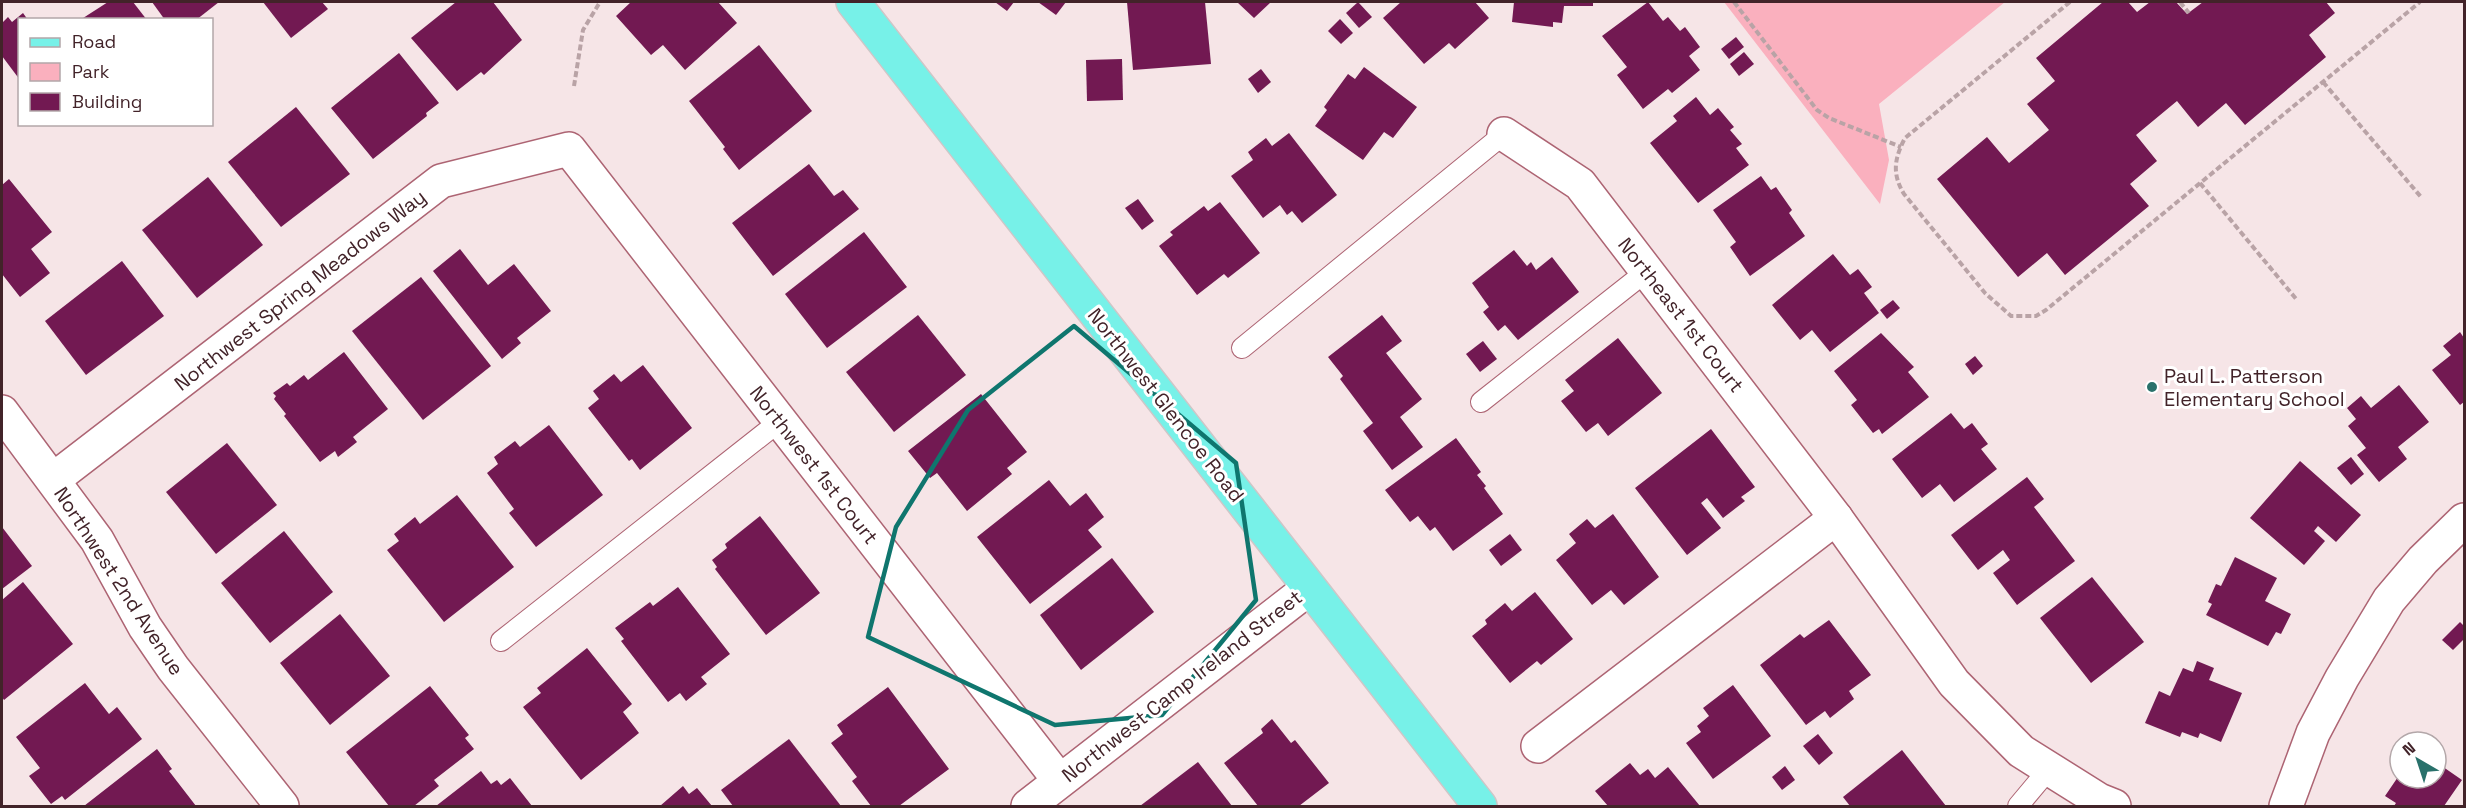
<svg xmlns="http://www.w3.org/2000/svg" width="2466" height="808" viewBox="0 0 2466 808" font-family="'Space Grotesk',sans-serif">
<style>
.green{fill:#fab0be}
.building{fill:#721952}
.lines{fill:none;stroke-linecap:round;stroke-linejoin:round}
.lane-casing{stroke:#ad6473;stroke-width:22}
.street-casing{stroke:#ad6473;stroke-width:36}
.primary-casing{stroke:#cec6c7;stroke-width:36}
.path{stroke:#b9a3a6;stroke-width:4;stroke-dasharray:6 3;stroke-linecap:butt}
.lane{stroke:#fff;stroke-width:20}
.street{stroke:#fff;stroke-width:33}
.primary{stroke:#77f1e8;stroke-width:33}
.marked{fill:none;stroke:#0f766e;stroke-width:4.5;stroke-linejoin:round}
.poi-dot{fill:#29716b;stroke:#fff;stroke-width:2}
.labels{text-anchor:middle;stroke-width:6;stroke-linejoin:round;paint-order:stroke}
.street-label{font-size:20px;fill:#422329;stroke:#fff}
.poi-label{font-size:20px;fill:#422329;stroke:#fff;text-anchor:start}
</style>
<rect width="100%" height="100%" fill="#f6e5e7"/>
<polygon class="green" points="1724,2 2005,2 1879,104 1889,160 1880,204"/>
<g class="building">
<polygon points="108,2 133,2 147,20 80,20"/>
<polygon points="152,2 219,2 196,20 165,20"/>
<polygon points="263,2 322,2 328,9 291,38"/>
<polygon points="456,2 493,2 522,40 484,75 481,72 457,91 411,38"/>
<polygon points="631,2 718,2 737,23 685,70 663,45 651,55 616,16"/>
<polygon points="995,2 1014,2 1007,11"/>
<polygon points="1038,2 1066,2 1056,15"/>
<polygon points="1127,2 1205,2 1211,64 1133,70"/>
<polygon points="1237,2 1271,2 1254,18"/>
<polygon points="1358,2 1372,17 1359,28 1346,13"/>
<polygon points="1401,2 1475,2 1489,18 1455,49 1449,43 1424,64 1383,18"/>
<polygon points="1514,2 1593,2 1593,6 1564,6 1562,23 1553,22 1553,27 1512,22"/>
<polygon points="1648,2 1663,21 1668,17 1680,31 1685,27 1700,47 1689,56 1700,70 1672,93 1668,89 1643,109 1617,75 1627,67 1602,36"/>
<polygon points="2103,2 2128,2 2137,12 2150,2 2176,2 2187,14 2203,2 2326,2 2335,13 2309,35 2326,57 2245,125 2226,103 2198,127 2177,101 2136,135 2157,161 2130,184 2149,206 2065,275 2047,253 2018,277 1937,179 1987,137 2009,163 2049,130 2027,104 2055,81 2036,58"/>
<polygon points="23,13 28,20 20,20 20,80 2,56 2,23 8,17 12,22"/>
<polygon points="1340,19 1353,33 1341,44 1328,31"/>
<polygon points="1736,37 1744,47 1729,59 1721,49"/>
<polygon points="759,45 812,111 739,170 723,149 725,147 689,101"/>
<polygon points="1744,52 1754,64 1739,76 1730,64"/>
<polygon points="399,53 439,103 426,113 427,116 373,159 331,108"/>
<polygon points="1122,59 1123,100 1087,101 1086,60"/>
<polygon points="1364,67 1417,107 1393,138 1384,132 1363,160 1315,126 1327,110 1324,107 1348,74 1355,79"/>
<polygon points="1261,69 1271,82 1258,93 1248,79"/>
<polygon points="1696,97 1710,115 1718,108 1734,127 1730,130 1742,144 1736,148 1749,165 1698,203 1650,143 1677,121 1673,116"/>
<polygon points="296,107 350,174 281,227 228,162"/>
<polygon points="1289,133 1337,195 1302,223 1292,211 1287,215 1280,205 1263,218 1231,176 1253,160 1248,152 1266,138 1272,146"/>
<polygon points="809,164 834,196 843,190 859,209 773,276 732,223"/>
<polygon points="1761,176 1771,190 1776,187 1792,210 1789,213 1805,236 1750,276 1730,247 1736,242 1713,210"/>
<polygon points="208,177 263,245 197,298 142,230"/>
<polygon points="9,179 52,232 31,249 50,273 20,297 2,274 2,185"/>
<polygon points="1138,199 1154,221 1142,230 1125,208"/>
<polygon points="1220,202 1260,253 1228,278 1224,274 1197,295 1159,246 1173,235 1170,232 1204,206 1208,211"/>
<polygon points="864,232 907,287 827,348 785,294"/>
<polygon points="460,249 488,285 514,264 551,311 517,338 521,343 502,359 433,271"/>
<polygon points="1514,250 1527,266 1531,262 1536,270 1552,257 1579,292 1518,340 1505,325 1498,331 1483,312 1489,307 1472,283"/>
<polygon points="1833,254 1850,275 1858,269 1872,287 1864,293 1879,313 1830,352 1812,330 1800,340 1772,305"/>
<polygon points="122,261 164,316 86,375 45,321"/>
<polygon points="421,277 491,366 423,420 352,331"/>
<polygon points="1893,300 1900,308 1887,319 1880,310"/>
<polygon points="918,315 966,375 894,432 846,372"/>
<polygon points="1382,315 1402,341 1386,353 1422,399 1400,417 1423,447 1392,470 1363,431 1373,423 1340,379 1343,376 1328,357"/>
<polygon points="2460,332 2464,338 2464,402 2460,405 2432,370 2451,355 2443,346"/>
<polygon points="1881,333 1914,367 1908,372 1929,397 1882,434 1879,429 1873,433 1851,405 1857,400 1834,371"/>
<polygon points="1618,338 1662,393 1608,436 1598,423 1586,432 1561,401 1574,391 1565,380"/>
<polygon points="1483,341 1497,359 1480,372 1466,354"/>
<polygon points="344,352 388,409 353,437 357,442 338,457 335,451 320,462 284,416 286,414 274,399 276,396 273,393 287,383 290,386 304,375 308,380"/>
<polygon points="1975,356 1983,366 1973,375 1965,364"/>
<polygon points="643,365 692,428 640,470 632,459 629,461 588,408 599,399 593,391 614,374 621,382"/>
<polygon points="2399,385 2429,422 2398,447 2407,459 2379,482 2357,455 2366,448 2348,426 2356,419 2347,408 2361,396 2371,408"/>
<polygon points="981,394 1027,452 1007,468 1012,474 967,511 937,473 930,478 908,451"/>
<polygon points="1951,413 1964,429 1972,423 1988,444 1981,449 1997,469 1954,502 1940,484 1922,498 1892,459"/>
<polygon points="549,425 603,495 536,547 509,513 514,509 487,473 498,464 494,457 515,441 520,447"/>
<polygon points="1711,429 1755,487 1741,497 1745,501 1723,518 1707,498 1701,503 1721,528 1687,555 1635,488"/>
<polygon points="1456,438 1481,472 1477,475 1486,486 1484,488 1503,514 1453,551 1435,527 1430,531 1418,516 1410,522 1385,490"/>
<polygon points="227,443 277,505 216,554 166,492"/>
<polygon points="2351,457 2364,474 2351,485 2337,468"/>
<polygon points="2300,461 2361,515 2336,542 2318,526 2314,531 2325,541 2304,565 2250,518"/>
<polygon points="2027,477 2044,499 2034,507 2075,561 2017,605 1993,573 2010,560 2003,550 1978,570 1951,535"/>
<polygon points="1049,480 1070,506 1086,493 1104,517 1088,530 1102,547 1030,604 977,537"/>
<polygon points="457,495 514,567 444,622 387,550 399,541 394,534 415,517 420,524"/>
<polygon points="1613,514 1659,577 1624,605 1611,590 1592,605 1556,560 1576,543 1569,534 1587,519 1595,528"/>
<polygon points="760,516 820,593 766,635 715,569 717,567 712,560 727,548 725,544"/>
<polygon points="2,527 32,566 2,589"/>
<polygon points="284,531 333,592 270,643 221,583"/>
<polygon points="1510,534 1522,550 1501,566 1489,550"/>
<polygon points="2235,557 2277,578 2265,601 2291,614 2281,634 2276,632 2268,646 2206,615 2212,604 2208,602 2216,584 2221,586"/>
<polygon points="1112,558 1154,612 1081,670 1040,615"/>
<polygon points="2092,577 2144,642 2091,683 2040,618"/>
<polygon points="23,582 73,644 4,700 2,697 2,600"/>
<polygon points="678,587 730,654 701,677 707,684 686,701 680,693 668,702 621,641 624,639 615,628 650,602 653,606"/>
<polygon points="1535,592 1573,639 1541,665 1537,661 1510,683 1472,636 1487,624 1485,620 1505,603 1512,611"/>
<polygon points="340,614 390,676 330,725 280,663"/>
<polygon points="1829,620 1871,675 1849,691 1854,699 1830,718 1825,711 1806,725 1760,665 1800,634 1804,638"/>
<polygon points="2460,622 2464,626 2464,639 2453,650 2442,640"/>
<polygon points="587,648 632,704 623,712 639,733 581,780 523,707 541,693 537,688"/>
<polygon points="2197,661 2214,668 2209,680 2242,693 2221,742 2200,733 2198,738 2182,732 2180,737 2145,723 2159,691 2170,696 2183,668 2193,672"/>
<polygon points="85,683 109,714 117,707 142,739 65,800 62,796 51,804 29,776 40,768 16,737"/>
<polygon points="1733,685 1771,736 1713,779 1686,743 1701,732 1697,726 1709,716 1703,708"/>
<polygon points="430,686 469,735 465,738 474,749 434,780 439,786 414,806 389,806 346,752"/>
<polygon points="888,687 949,769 899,806 871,806 852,781 857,777 831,743 843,734 837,725"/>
<polygon points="1272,719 1291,743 1295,740 1329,783 1299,806 1258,806 1224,763 1263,733 1261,729"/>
<polygon points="1818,734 1833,753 1819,765 1803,746"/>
<polygon points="789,739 841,806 733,806 721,790"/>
<polygon points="157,749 172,769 169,771 196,806 84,806"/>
<polygon points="1902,750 1946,806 1850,806 1843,797"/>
<polygon points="1198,762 1232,806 1140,806"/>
<polygon points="2436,762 2462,780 2444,806 2394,806 2396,803 2385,796 2400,774 2400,778 2436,778"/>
<polygon points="1630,763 1640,775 1648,769 1655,778 1668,767 1700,806 1608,806 1595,791"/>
<polygon points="1785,766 1795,780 1782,790 1772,777"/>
<polygon points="481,771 491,784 497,780 501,785 510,778 532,806 436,806"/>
<polygon points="683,786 689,794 697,788 712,806 660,806"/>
</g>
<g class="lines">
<defs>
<g id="lane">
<polyline points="1242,348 1504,134"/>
<polyline points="1481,402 1647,271"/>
<polyline points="501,641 780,421"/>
<polyline points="2018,806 2049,769"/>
</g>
<g id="street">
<polyline points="1504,134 1580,184 1836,518 1954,683 2021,751 2099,800 2114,806"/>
<polyline points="2,412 97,540 145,627 173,668 282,806"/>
<polyline points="54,479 441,181 569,149 1059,780"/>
<polyline points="1538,746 1836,518"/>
<polyline points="1028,806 1308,589"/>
<polyline points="2286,806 2313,733 2342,678 2389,600 2423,560 2464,520"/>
</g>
<polyline id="primary" points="853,2 1480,806"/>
</defs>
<use href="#lane" class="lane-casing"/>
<use href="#street" class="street-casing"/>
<use href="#primary" class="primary-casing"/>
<g class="path">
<polyline points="1734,2 1817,110 1829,118 1901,147"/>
<path d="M2070,2L1905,138C1894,159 1892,174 1904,194L1985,293L2011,316H2036L2046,310L2420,2"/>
<polyline points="2180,2 2189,13"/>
<polyline points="2323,82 2421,197"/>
<polyline points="574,86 583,30 600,2"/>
<polyline points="2200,183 2297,300"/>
</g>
<use href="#lane" class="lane"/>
<use href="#street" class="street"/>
<use href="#primary" class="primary"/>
</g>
<path class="marked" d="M1074,326L1236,463L1256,600L1162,715L1055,725L868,637L896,527L968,410Z"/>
<circle class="poi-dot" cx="2152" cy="387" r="6"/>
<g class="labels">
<g class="street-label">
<text transform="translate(300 290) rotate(-38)" y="7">Northwest Spring Meadows Way</text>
<text transform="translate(1681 315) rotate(52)" y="7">Northeast 1st Court</text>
<text transform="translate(1166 405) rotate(52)" y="7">Northwest Glencoe Road</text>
<text transform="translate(814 465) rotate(52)" y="7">Northwest 1st Court</text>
<text transform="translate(119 581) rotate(57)" y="7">Northwest 2nd Avenue</text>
<text transform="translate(1182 686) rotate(-38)" y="7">Northwest Camp Ireland Street</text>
</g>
<g class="poi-label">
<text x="2164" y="383">Paul L. Patterson<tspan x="2164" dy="23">Elementary School</tspan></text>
</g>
</g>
<rect width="2466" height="808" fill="none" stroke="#422329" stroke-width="6"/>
<rect x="18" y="18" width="195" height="108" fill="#ffffff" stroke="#b3a7a9" stroke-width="1.5"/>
<rect x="30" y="38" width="30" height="9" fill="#77f1e8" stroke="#b3a7a9" stroke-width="1.5"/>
<text x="72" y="48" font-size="18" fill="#422329">Road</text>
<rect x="30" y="63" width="30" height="18" fill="#fab0be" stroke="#b3a7a9" stroke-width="1.5"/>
<text x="72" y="78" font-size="18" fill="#422329">Park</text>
<rect x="30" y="93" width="30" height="18" fill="#721952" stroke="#b3a7a9" stroke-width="1.5"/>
<text x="72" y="108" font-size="18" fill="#422329">Building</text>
<g transform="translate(2418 760) rotate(321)"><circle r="28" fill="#ffffff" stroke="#b3a7a9" stroke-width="1.5"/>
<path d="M0-4.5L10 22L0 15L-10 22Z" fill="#29716b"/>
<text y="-9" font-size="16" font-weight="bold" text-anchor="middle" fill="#422329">N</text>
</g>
</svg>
